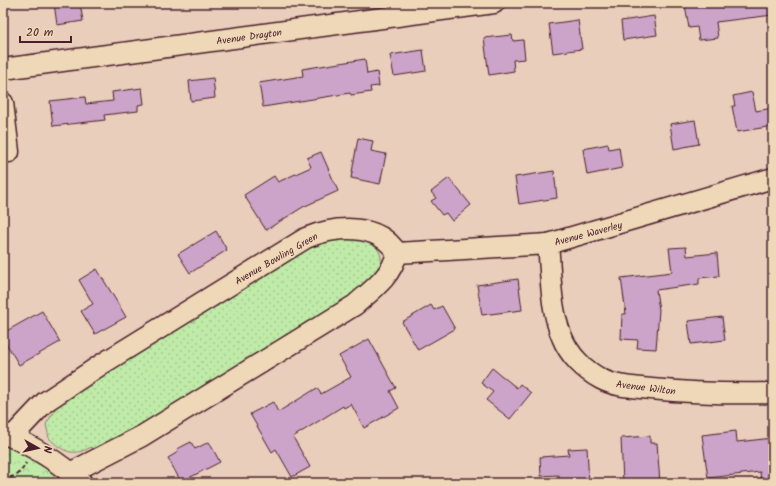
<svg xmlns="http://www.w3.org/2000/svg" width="776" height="486" viewBox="0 0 776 486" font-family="Kalam,sans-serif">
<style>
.grass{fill:url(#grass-dots);stroke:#848469}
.forest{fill:url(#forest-crowns);stroke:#848469}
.building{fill:#cda4c9;stroke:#4a1f2b}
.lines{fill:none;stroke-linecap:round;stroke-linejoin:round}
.minor-casing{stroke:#4a1f2b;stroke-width:23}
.path{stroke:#4a1f2b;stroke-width:2.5;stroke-dasharray:4 3;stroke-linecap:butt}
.minor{stroke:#efd8b7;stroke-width:20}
.labels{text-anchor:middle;stroke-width:3.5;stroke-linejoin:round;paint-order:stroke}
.street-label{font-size:10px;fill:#4a1f2b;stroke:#efd8b7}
</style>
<defs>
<pattern id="grass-dots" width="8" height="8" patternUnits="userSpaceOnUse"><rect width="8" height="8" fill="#bfeaa7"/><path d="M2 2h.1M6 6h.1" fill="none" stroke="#a6c890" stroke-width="1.8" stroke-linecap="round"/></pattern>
<pattern id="forest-crowns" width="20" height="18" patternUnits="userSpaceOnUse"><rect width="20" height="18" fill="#bfeaa7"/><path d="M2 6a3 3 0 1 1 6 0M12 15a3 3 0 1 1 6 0" fill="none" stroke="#a6c890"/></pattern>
</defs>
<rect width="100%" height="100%" fill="#e8cebb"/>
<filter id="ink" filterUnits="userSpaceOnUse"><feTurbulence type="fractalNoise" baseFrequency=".025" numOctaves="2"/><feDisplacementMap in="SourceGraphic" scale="8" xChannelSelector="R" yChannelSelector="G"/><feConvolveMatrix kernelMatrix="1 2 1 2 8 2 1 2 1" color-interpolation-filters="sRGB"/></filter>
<g filter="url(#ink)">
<path class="grass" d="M330,238C347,239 378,235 381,258C381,265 380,270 376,276C370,283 362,289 355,295L158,417L93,450L91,447C73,457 63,452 49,438L46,424L55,410L53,407L300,250Z"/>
<polygon class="forest" points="3,443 45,468 65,483 3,483"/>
<g class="building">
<polygon points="54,3 80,3 83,21 57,25"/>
<polygon points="697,3 713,3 713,6 742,3 773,3 773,15 716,22 718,38 699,40 697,27 689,28 685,5"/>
<polygon points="654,16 657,35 623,40 621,21"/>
<polygon points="578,20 582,49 553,53 549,24"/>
<polygon points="512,35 513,41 523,40 525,59 513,60 514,71 489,75 484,38"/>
<polygon points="423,50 426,71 394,76 390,55"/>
<polygon points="365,59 367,74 377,72 379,86 370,87 371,92 351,95 350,93 263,107 259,83 303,76 302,69"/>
<polygon points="213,78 215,98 191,101 189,81"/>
<polygon points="142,88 144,104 138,105 138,111 104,115 105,120 53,126 50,101 85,97 86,104 113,101 112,92"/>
<polygon points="752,92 756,111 773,108 773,126 737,132 732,106 735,106 733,96"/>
<polygon points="695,120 699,144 674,149 670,124"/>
<polygon points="358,138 373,141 371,151 386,154 380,184 351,178"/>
<polygon points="608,144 609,149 619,147 622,168 587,175 583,149"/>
<polygon points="321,152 338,191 303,207 266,230 244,195 274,176 278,182 311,167 307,158"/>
<polygon points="554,171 557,198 519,204 515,177"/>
<polygon points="449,178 471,205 452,221 446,213 442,215 431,201 436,198 431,192"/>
<polygon points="216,231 227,250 190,273 178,254"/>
<polygon points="686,247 687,256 717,253 719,276 699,278 699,284 656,290 659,310 656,349 637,348 638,340 621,339 622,314 626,314 621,278 672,272 669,248"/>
<polygon points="97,269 126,317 95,334 81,311 93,304 79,280"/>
<polygon points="518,279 522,310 482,315 477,285"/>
<polygon points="431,305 434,310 442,306 455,329 418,350 402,322"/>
<polygon points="42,311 60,342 19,365 3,338 3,333"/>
<polygon points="722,317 725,340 691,344 688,321"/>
<polygon points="369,339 396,388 390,391 399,408 364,428 351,404 344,408 343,406 293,437 310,467 292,477 276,449 272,452 250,414 273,402 278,412 317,388 321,394 351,377 339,356"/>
<polygon points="492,368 517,388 520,384 531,393 510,419 486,400 493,392 481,383"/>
<polygon points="736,431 737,442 773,438 773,481 761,482 760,472 708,478 702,435"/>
<polygon points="650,436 650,443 657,443 660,483 623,483 621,438"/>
<polygon points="191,442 195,449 209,442 220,462 181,482 168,458 178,452 177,449"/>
<polygon points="587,448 589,483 559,483 559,475 541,476 540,457 569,455 568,449"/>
</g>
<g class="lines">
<defs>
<g id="minor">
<polyline points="3,69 494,3"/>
<polyline points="3,103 9,152"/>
<path d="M548,244C551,274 550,309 562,337C569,355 584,370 601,379C616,387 634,387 651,389C692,393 732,394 773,393"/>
<polyline points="397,253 548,244 773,178"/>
<path d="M3,433C31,445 59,462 82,483"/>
<path d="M12,437L45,402L102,364L306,238C335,226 378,222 397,253C392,276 372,290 355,305L142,436L70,473"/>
</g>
</defs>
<use href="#minor" class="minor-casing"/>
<path class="path" d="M3,476C15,480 20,473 26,463"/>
<use href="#minor" class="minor"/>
</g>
</g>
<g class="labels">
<g class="street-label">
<text transform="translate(249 36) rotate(-8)" y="4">Avenue Drayton</text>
<text transform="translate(588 233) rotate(-15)" y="4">Avenue Waverley</text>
<text transform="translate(276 258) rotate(-30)" y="4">Avenue Bowling Green</text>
<text transform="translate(646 387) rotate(7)" y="4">Avenue Wilton</text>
</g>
</g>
<rect width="776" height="486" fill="none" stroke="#efd8b7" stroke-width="16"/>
<rect x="8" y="8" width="760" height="470" fill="none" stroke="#4a1f2b" stroke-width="1.5" filter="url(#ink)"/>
<g transform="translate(38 448) rotate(98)" stroke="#efd8b7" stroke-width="3" paint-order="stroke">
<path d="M0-3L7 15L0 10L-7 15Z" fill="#4a1f2b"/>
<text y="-6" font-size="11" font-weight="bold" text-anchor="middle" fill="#4a1f2b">N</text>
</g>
<path d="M20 36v6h51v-6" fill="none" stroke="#4a1f2b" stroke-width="2"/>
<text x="26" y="36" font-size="12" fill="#4a1f2b" stroke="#efd8b7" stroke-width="3" paint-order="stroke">20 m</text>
</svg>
